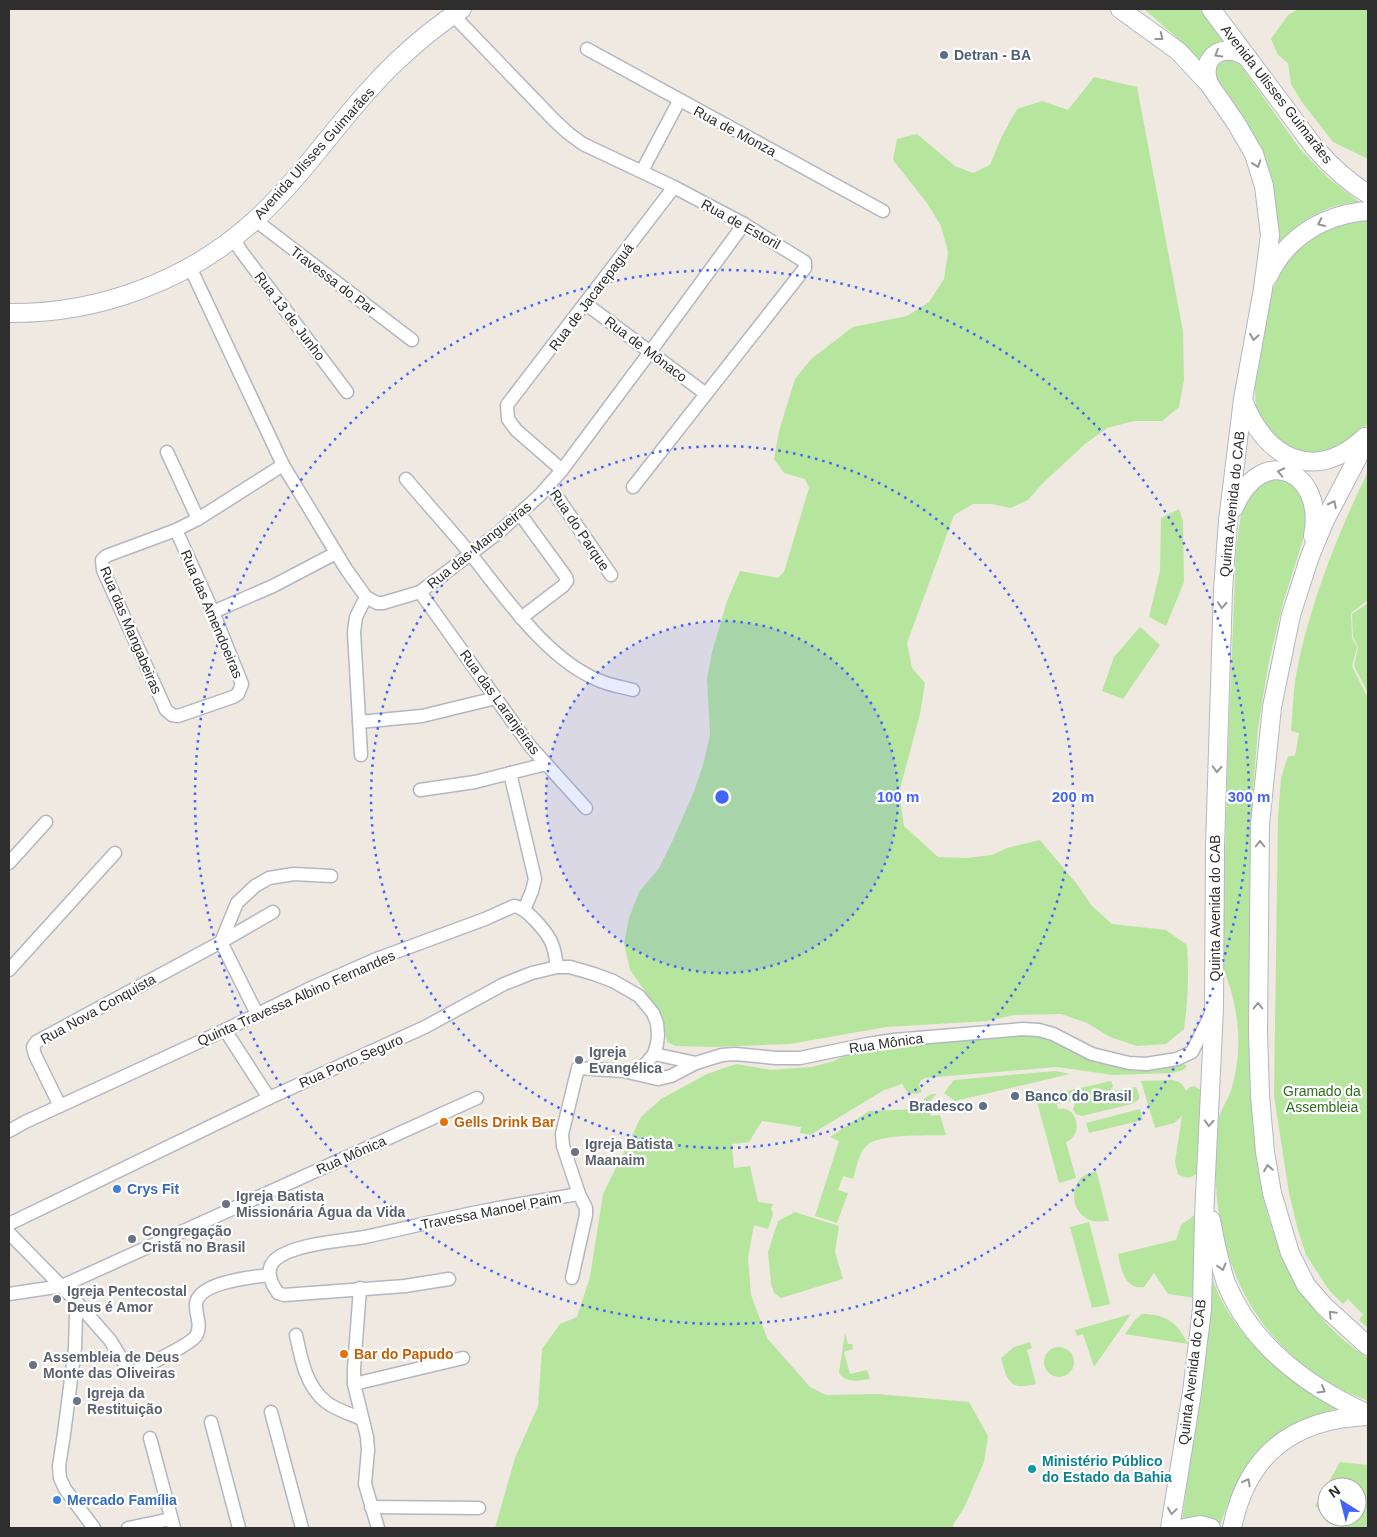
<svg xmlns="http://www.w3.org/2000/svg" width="1377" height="1537" viewBox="0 0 1377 1537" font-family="Arial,sans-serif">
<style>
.green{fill:#b6e59e}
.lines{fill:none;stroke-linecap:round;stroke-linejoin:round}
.minor-casing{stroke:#b4b7c1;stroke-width:15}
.secondary-casing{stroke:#b4b7c1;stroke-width:20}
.minor{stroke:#fff;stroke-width:12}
.secondary{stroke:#fff;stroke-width:18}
.oneway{stroke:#969696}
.ring{fill:none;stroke:#4264fb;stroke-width:2.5;stroke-dasharray:2.5 5}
.service-dot{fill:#5c6f8a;stroke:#fff;stroke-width:2}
.worship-dot{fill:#6b7280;stroke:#fff;stroke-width:2}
.food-dot{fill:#e8710a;stroke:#fff;stroke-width:2}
.shop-dot{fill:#3f7fe0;stroke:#fff;stroke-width:2}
.culture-dot{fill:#0f9aa8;stroke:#fff;stroke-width:2}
.labels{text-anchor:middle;stroke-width:4.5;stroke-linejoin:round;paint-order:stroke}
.service-label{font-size:14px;font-weight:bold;fill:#4e5e75;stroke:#fff;text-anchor:start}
.street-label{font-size:14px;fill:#2e2e2e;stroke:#fff}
.worship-label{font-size:14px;font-weight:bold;fill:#5b616d;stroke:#fff;text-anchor:start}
.park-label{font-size:14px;fill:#2c6e1b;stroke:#fff}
.food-label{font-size:14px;font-weight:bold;fill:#c56008;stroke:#fff;text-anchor:start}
.shop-label{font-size:14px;font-weight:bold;fill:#366cbe;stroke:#fff;text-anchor:start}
.culture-label{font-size:14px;font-weight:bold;fill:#0d838f;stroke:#fff;text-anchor:start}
.centre{fill:#4264fb;stroke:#fff;stroke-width:2.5}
.ring-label{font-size:15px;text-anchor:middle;font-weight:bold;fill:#4264fb;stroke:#fff;stroke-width:4.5;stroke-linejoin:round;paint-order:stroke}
</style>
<rect width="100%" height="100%" fill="#efe9e1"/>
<g class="green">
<polygon points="1144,9 1200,9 1227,40 1213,46 1202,62 1182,42"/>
<polygon points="1298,9 1368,9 1368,159 1333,142 1302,102 1291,84 1288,63 1278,55 1271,39 1288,15"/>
<path d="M1223,59H1236L1300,149L1327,177L1359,202C1323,205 1296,222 1275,251L1250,131L1240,113L1215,77L1216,65Z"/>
<path d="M1094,77L1137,87L1183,331L1184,380L1179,407L1162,421H1134L1107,428L1085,444L1043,483L1028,500L1010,508L992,504H973L954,515L907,643L912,668L925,683L920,714L899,793L904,826L938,857L966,858L992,855L1007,848L1040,840L1076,883L1092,906L1112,924L1166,930L1187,945C1189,974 1188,1001 1184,1029L1166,1044L1137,1046L1110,1037L1087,1023L1061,1014L1014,1015L987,1021L886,1027L790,1044L713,1047L675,1046L667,1042L662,1015L630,970L624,944L629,918L639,892L659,868L671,844L693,794L703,765L710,735L707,679L712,652L727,601L740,571L778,578L784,572L809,488L805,479L784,473L774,459L779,431L795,379L811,359L853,327L907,316L929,302L944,279L948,252L941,226L927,203L893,160L897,139L917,134L955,166L973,173L990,165L1002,136L1017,109L1042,101L1068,110Z"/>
<polygon points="1368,218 1368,423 1356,437 1341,448 1312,454 1283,447 1256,417 1255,388 1272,291 1281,270 1288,260 1304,243 1324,229"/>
<path d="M1368,472V585L1367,589L1368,600L1351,613L1352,638L1357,647L1352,666L1368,698V1328L1359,1320L1363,1314L1348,1299L1343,1304L1329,1290L1306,1255L1298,1230L1289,1193L1274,1096L1278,817L1281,778L1288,756H1295L1299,733L1291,731C1293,711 1293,689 1297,670C1310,604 1338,532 1368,472Z"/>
<path d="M1272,477L1292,482L1306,498V530L1283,603L1268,666L1258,728L1253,791C1253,860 1253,930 1253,999C1253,1033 1251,1067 1252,1101C1255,1201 1280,1301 1368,1358V1401C1273,1365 1222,1286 1216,1186C1215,1171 1216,1156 1216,1141C1216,1135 1216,1127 1217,1122C1220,1111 1227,1101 1231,1091C1244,1048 1239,1006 1222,965L1228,750L1236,551L1243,499L1245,493Z"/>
<polygon points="1179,509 1183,521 1184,582 1166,626 1149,617 1160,571 1161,518"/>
<polygon points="1368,603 1368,693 1354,666 1358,647 1353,637 1352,614"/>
<polygon points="1140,627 1160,645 1123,699 1102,691 1114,657"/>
<polygon points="1023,1029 1110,1059 1177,1059 1187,1066 1183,1070 1172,1073 1113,1075 1057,1067 925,1078 920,1081 919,1086 922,1092 916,1094 907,1092 902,1084 884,1090 810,1135 800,1133 801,1127 762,1121 749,1142 732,1144 734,1168 750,1166 758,1202 773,1204 771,1209 773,1214 768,1229 754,1225 748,1258 751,1295 767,1338 810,1387 826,1395 876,1394 969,1402 988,1436 984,1462 964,1508 953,1525 953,1528 495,1528 515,1458 538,1406 542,1349 560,1324 577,1317 590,1277 603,1194 641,1117 661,1099 707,1074 736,1064 771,1070 812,1067 834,1061 868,1044"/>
<polygon points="1056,1071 1070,1074 955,1101 944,1093 954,1080"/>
<path d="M1172,1080C1180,1081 1183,1084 1186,1091L1190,1087L1194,1086L1204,1092L1206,1169L1189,1178L1178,1175L1175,1162L1182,1116L1174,1123L1155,1128L1141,1081Z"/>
<path d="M1111,1081L1113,1086L1109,1092L1136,1087L1139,1095V1099L1132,1104L1082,1116L1076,1114L1073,1109L1076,1100L1057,1104L1058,1109C1078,1104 1084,1136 1066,1142L1076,1178L1059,1183L1036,1098Z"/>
<path d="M932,1094H937C929,1099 929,1108 931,1116L940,1115L946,1135C927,1136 878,1133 866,1146C859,1153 856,1169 853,1179L843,1176L838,1190L848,1193L837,1223L815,1216L839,1141L830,1137L869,1111L921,1109C922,1101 924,1097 932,1094Z"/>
<polygon points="1140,1109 1143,1120 1089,1133 1086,1123"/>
<path d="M1096,1171L1098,1177L1109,1221C1104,1221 1098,1222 1093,1221C1074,1216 1068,1192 1081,1178C1085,1174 1091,1173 1096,1171Z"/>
<path d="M1200,1211L1202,1299L1168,1294L1154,1273L1144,1287C1124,1290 1121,1268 1118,1254L1176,1240L1181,1225Z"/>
<polygon points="795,1212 839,1226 835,1252 843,1279 781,1298 774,1293 771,1283 768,1252 778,1221"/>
<polygon points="1089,1222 1110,1304 1092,1308 1070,1227"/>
<path d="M1213,1280C1232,1337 1286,1378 1336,1409C1266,1426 1243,1462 1220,1525L1215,1522L1182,1521Z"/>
<polygon points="1131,1314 1094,1367 1083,1334 1077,1336 1075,1330"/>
<path d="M1142,1314C1167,1314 1177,1323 1188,1344L1125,1334L1135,1320Z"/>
<path d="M845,1333L848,1344H852L853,1349L844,1352L850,1374L867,1370L870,1379C859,1381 845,1383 839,1373Z"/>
<path d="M1030,1342L1032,1348L1027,1350L1036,1384C1009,1391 1007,1380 1001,1358L1014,1347Z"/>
<circle cx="1059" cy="1362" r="15"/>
<polygon points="1340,1462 1368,1465 1368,1528 1344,1528 1329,1517 1357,1517 1357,1487 1327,1487 1327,1515 1315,1506"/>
</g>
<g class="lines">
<defs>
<g id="minor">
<polyline points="453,15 554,120 568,133 583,144 674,187 744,224 805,262 805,268 633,487"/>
<polyline points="587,49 883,211"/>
<polyline points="642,171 679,101"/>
<polyline points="255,220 412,340"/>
<polyline points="233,238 241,251 347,392"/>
<polyline points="190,267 283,465 346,569 366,597 377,603 383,603 420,592 498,533 540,495 562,470 650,352 744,224"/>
<polyline points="586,304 706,394"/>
<polyline points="167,452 198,519"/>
<polyline points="562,470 516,430 508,419 507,405 674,187"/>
<path d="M406,479C428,505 451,530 473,557C507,600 550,663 603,682C613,686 623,687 633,690"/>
<polyline points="549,485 611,575"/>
<polyline points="520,514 566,577 567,581 563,586 521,618"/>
<polyline points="176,530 213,612 242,684 238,694 233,697 178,716 172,715 166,710 103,570 102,560 106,556 176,530 198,519 283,465"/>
<polyline points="420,592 530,746 586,808"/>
<polyline points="213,612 273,586 336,553"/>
<polyline points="359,722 422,716 496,698"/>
<polyline points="361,755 354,632 356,617 366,597"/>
<polyline points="510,773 535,879 532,891 524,910"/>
<polyline points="420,790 475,782 546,764"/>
<polyline points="9,863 46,822"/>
<polyline points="9,970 115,853"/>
<polyline points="257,1014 221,942 237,903 255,886 269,878 294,874 331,876"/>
<polyline points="225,1030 269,1098"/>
<polyline points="654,1054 696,1063"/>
<polyline points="60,1106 35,1055 33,1047 36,1042 221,942 273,912"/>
<path d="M9,1131L25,1122L225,1030L315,986L374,960L485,919L514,906C526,907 548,933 552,944C555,951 556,959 557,967"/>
<polyline points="9,1224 269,1098 425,1027 504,984 532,973 557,967 570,967 594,974 613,981 639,996 653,1013 657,1023 658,1035 657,1044 654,1054 638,1073"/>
<polyline points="9,1233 73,1298 76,1314 75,1348 64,1434 59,1466 60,1478 65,1489 94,1528"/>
<polyline points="572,1278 586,1215 586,1208 579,1194 563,1146 562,1134 578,1068 623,1071 658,1079 671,1076 696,1063 722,1055 735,1054 776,1058 800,1058 868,1044 894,1040 1023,1029 1039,1030 1053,1034 1092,1054 1129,1063 1146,1064 1177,1059 1192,1052 1212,1012"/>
<path d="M449,1279L405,1286L284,1295L278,1293C270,1282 265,1268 276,1259C294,1244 341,1241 365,1237C406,1228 447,1218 488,1210C518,1204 549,1199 579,1194"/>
<polyline points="360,1288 354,1368 354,1384 367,1437 368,1450 365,1484 378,1528"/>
<polyline points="9,1294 62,1286 477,1098"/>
<path d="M73,1298L110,1340L128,1369L133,1372C144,1367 191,1344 196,1336C202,1326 196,1316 196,1306C195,1282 253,1277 269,1275"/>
<path d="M296,1335C301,1359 306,1386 326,1402C336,1410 351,1414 362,1419"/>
<polyline points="354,1384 463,1358"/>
<polyline points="271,1412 302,1528"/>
<polyline points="211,1422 239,1528"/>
<polyline points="150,1438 174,1528"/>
<polyline points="371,1507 479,1508"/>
<polyline points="128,1528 171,1519"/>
</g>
<g id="secondary">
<polyline points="1120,9 1178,51 1209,84 1236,123 1254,154 1264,186 1270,235 1263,289 1243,399 1228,521 1223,590 1215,847 1214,1008 1204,1217 1202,1309 1192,1392 1170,1528"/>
<path d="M1211,9L1315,148C1331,166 1348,182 1368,194"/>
<path d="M1209,84C1199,55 1225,41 1248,58"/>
<path d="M1268,277C1286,237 1325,214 1368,211"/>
<path d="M9,313C98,314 188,281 254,221C307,173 345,110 397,61C417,42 439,24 462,9"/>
<path d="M1243,400C1265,459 1315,484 1365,437"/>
<polyline points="1368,438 1325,520 1310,556 1291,615 1272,707 1260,824 1258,1032 1260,1095 1265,1152 1272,1193 1290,1253 1306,1285 1324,1306 1368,1346"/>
<path d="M1234,508C1261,442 1326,470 1313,536"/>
<path d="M1211,1220C1215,1241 1219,1263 1226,1283C1252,1346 1308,1387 1368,1414"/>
<polyline points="1184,1528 1200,1525 1211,1528"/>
<path d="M1232,1528C1247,1454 1293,1419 1368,1416"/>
</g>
</defs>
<use href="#minor" class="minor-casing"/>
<use href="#secondary" class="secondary-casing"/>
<use href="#minor" class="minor"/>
<use href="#secondary" class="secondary"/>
</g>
<defs><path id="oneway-chevron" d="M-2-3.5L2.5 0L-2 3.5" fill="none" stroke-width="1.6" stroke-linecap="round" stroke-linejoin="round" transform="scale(1.25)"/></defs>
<g class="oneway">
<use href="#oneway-chevron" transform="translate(1160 37) rotate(38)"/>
<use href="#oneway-chevron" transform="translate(1218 54) rotate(150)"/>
<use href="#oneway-chevron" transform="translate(1257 164) rotate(71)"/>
<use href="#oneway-chevron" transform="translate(1321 223) rotate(155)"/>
<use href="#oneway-chevron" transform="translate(1254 337) rotate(99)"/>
<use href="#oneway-chevron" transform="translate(1281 472) rotate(-168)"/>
<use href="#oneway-chevron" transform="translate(1333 504) rotate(-63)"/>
<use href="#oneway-chevron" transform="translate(1222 605) rotate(93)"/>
<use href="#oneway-chevron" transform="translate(1217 769) rotate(93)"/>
<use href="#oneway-chevron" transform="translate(1260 844) rotate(-90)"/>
<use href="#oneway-chevron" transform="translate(1258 1006) rotate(-90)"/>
<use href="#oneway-chevron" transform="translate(1209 1123) rotate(93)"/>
<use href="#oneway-chevron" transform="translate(1268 1168) rotate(-99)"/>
<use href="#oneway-chevron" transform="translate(1222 1267) rotate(75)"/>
<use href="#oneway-chevron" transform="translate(1332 1314) rotate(-135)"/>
<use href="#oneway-chevron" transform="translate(1322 1390) rotate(30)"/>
<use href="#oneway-chevron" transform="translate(1247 1482) rotate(-62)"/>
<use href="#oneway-chevron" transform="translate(1172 1511) rotate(98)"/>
</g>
<circle cx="722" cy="797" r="176" fill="#4264fb" fill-opacity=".12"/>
<g class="ring">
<circle cx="722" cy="797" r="176"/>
<circle cx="722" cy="797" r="351"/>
<circle cx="722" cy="797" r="527"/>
</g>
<g class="service-dot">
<circle cx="944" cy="55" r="5"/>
<circle cx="1015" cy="1096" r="5"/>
<circle cx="983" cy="1106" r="5"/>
</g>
<g class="worship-dot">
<circle cx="579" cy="1060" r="5"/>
<circle cx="575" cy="1152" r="5"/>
<circle cx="226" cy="1204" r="5"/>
<circle cx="132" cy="1239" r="5"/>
<circle cx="57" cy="1299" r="5"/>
<circle cx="33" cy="1365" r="5"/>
<circle cx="77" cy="1401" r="5"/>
</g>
<g class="food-dot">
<circle cx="444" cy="1122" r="5"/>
<circle cx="344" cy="1354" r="5"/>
</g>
<g class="shop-dot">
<circle cx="117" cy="1189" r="5"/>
<circle cx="57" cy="1500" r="5"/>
</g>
<circle class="culture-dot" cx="1032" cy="1469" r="5"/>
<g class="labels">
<g class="service-label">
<text x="954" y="60">Detran - BA</text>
<text x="1025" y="1101">Banco do Brasil</text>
<text x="973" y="1111" text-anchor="end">Bradesco</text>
</g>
<g class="street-label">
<text transform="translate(1277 94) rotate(52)" y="5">Avenida Ulisses Guimarães</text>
<text transform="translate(735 131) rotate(28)" y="5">Rua de Monza</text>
<text transform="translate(314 153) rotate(-48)" y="5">Avenida Ulisses Guimarães</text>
<text transform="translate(741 224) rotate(29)" y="5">Rua de Estoril</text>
<text transform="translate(333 280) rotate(37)" y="5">Travessa do Par</text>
<text transform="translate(591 297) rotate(-53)" y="5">Rua de Jacarepaguá</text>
<text transform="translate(290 316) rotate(53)" y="5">Rua 13 de Junho</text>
<text transform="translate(646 349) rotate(37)" y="5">Rua de Mônaco</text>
<text transform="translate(1232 504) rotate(-84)" y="5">Quinta Avenida do CAB</text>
<text transform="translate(580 530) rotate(56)" y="5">Rua do Parque</text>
<text transform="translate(479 545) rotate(-39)" y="5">Rua das Mangueiras</text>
<text transform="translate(212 614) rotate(67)" y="5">Rua das Amendoeiras</text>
<text transform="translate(131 630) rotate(67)" y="5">Rua das Mangabeiras</text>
<text transform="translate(500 702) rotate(54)" y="5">Rua das Laranjeiras</text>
<text transform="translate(1215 908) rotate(-90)" y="5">Quinta Avenida do CAB</text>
<text transform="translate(296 998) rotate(-24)" y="5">Quinta Travessa Albino Fernandes</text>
<text transform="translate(98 1009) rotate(-29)" y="5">Rua Nova Conquista</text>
<text transform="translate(886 1043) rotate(-8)" y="5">Rua Mônica</text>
<text transform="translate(351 1061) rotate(-24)" y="5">Rua Porto Seguro</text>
<text transform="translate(351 1155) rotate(-24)" y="5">Rua Mônica</text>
<text transform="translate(491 1211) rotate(-11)" y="5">Travessa Manoel Paim</text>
<text transform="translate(1192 1372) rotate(-83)" y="5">Quinta Avenida do CAB</text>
</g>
<g class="worship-label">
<text x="589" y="1057">Igreja<tspan x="589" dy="16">Evangélica</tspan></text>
<text x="585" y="1149">Igreja Batista<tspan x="585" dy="16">Maanaim</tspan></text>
<text x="236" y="1201">Igreja Batista<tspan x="236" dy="16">Missionária Água da Vida</tspan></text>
<text x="142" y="1236">Congregação<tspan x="142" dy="16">Cristã no Brasil</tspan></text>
<text x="67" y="1296">Igreja Pentecostal<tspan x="67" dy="16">Deus é Amor</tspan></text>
<text x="43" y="1362">Assembleia de Deus<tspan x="43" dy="16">Monte das Oliveiras</tspan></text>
<text x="87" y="1398">Igreja da<tspan x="87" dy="16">Restituição</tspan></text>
</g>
<g class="park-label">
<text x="1322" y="1096">Gramado da<tspan x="1322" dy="16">Assembleia</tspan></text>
</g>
<g class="food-label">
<text x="454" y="1127">Gells Drink Bar</text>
<text x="354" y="1359">Bar do Papudo</text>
</g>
<g class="shop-label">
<text x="127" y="1194">Crys Fit</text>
<text x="67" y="1505">Mercado Família</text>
</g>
<g class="culture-label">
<text x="1042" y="1466">Ministério Público<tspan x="1042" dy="16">do Estado da Bahia</tspan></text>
</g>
</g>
<circle cx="722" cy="797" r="8" class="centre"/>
<g class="ring-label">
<text x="898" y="802">100 m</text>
<text x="1073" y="802">200 m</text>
<text x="1249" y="802">300 m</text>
</g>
<rect width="1377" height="1537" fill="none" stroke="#2e2e2e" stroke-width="20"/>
<g transform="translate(1342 1502) rotate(324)"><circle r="24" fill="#ffffff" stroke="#ababab"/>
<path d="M0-4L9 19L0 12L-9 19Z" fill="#4264fb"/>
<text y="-8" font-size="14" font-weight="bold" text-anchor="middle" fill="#2e2e2e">N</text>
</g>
</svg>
